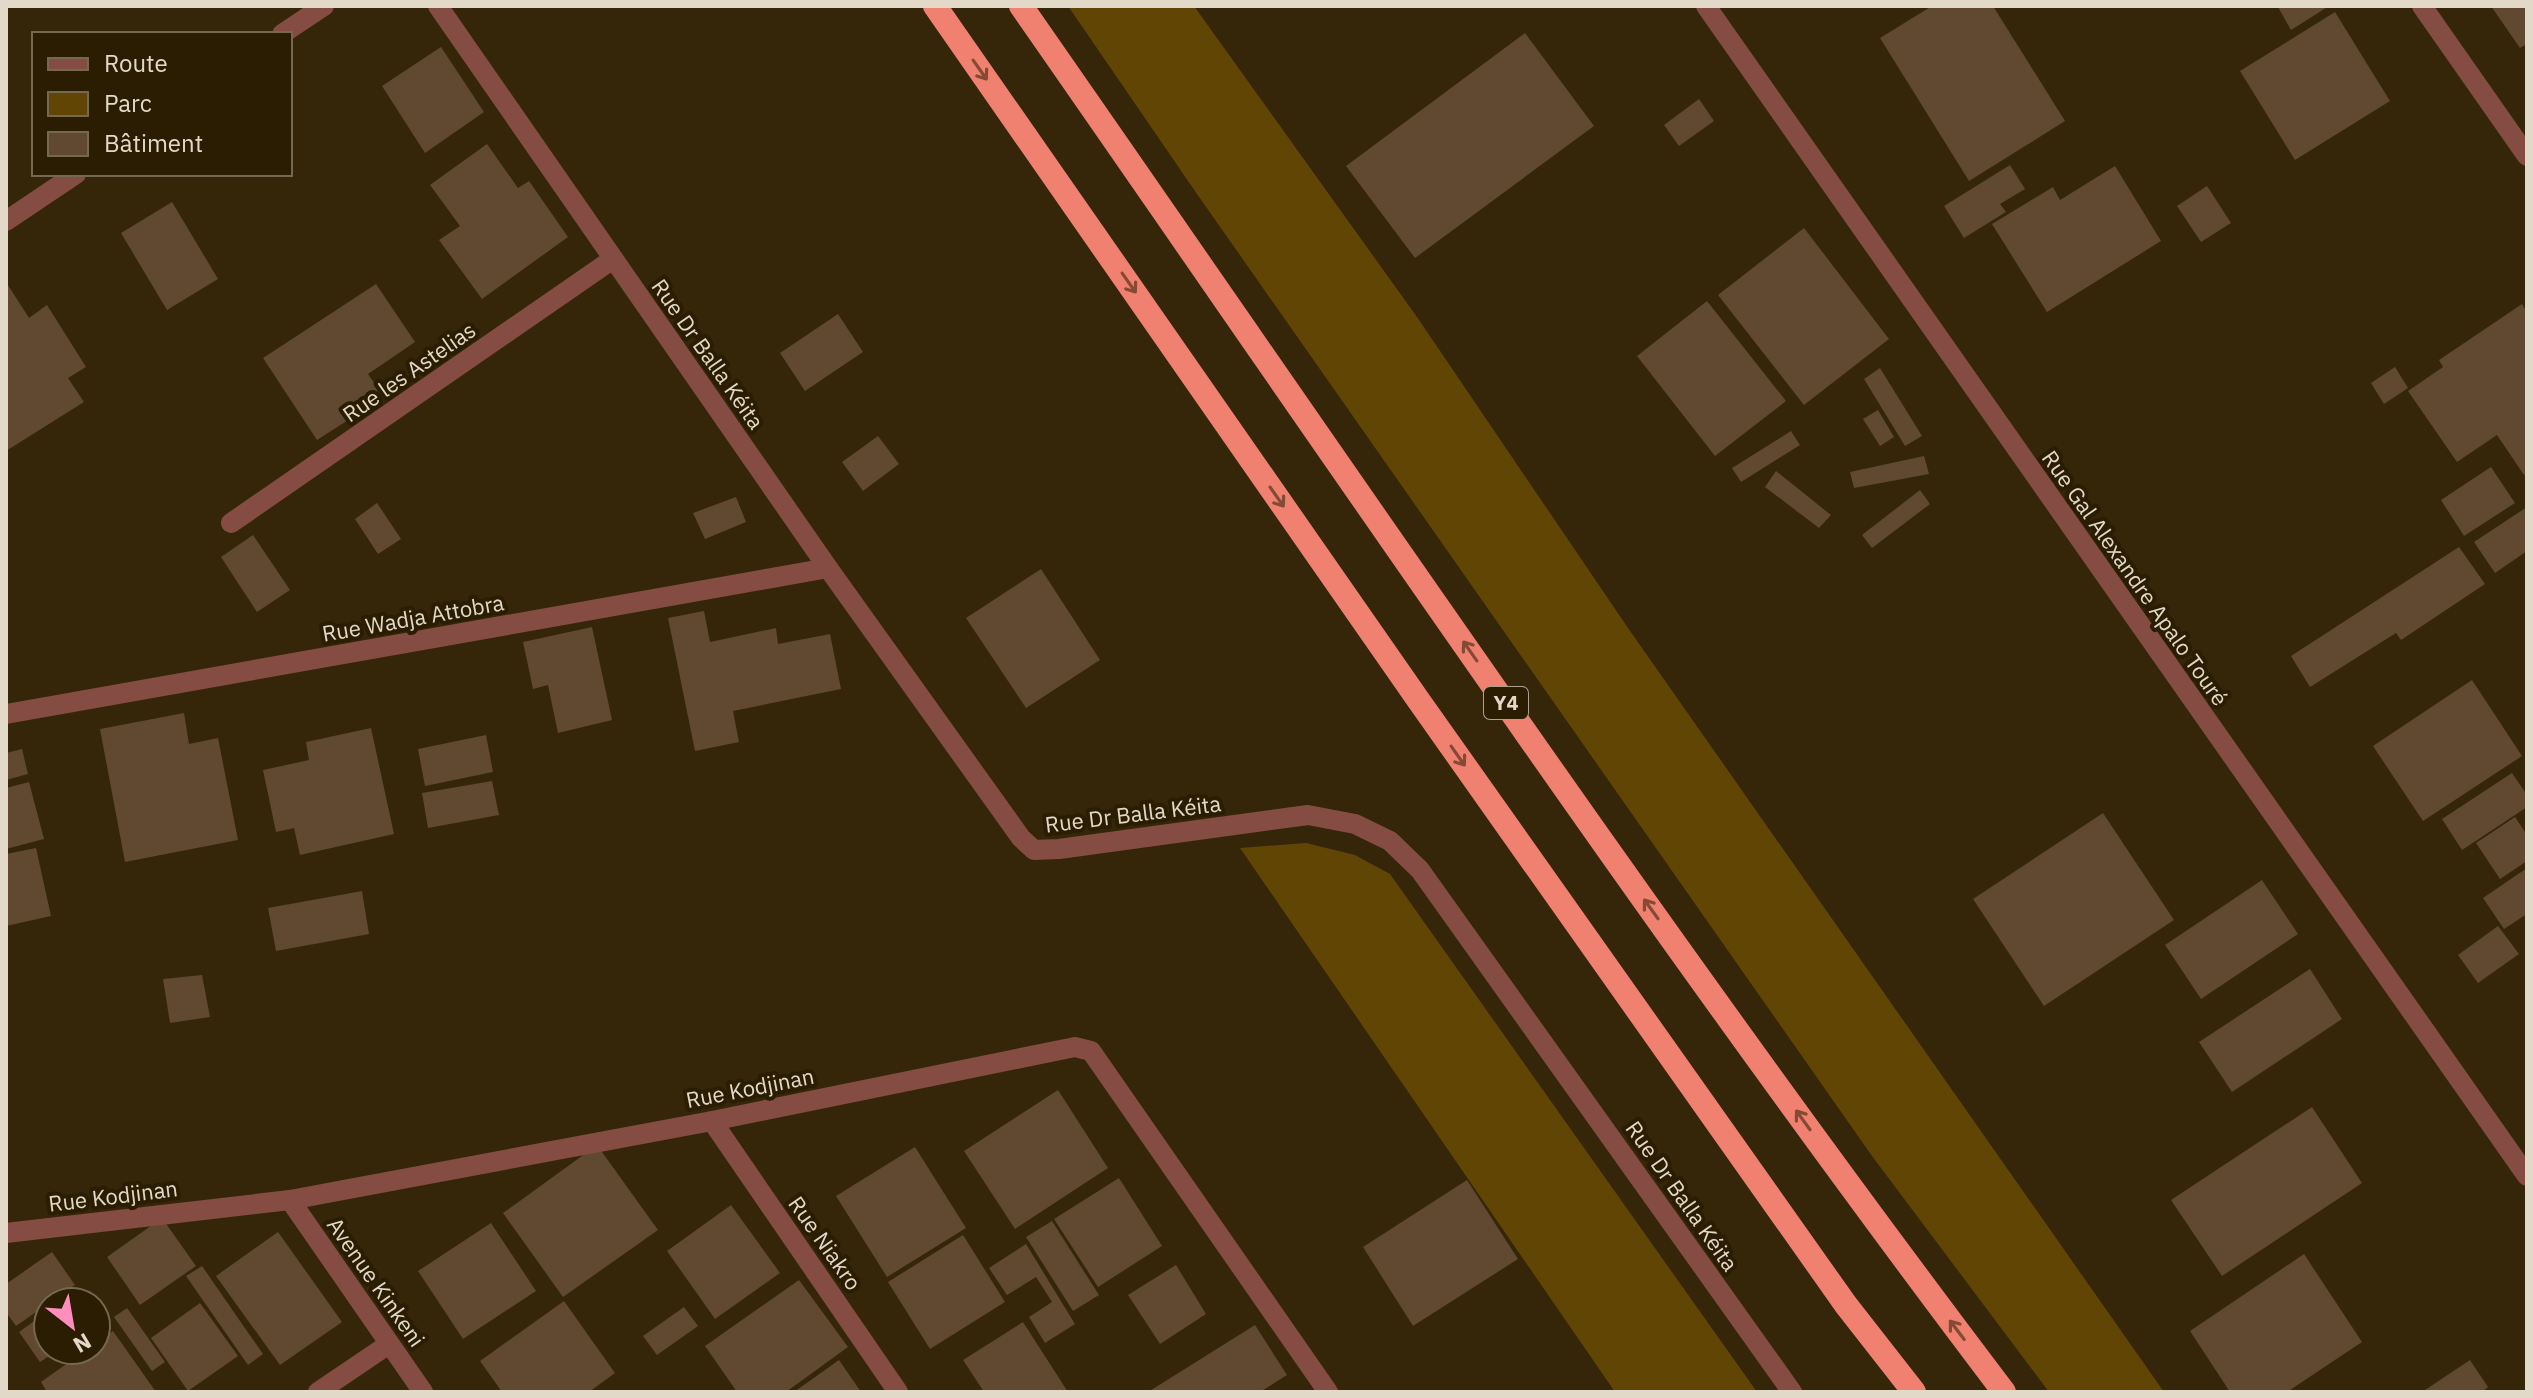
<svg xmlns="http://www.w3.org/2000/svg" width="2533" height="1398" viewBox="0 0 2533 1398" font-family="'IBM Plex Sans',sans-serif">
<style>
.green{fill:#604505}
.building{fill:#604831}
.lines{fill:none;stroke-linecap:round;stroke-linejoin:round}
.street{stroke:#844c43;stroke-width:20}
.highway{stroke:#f08170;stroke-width:24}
.oneway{stroke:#844a33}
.labels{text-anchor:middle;stroke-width:8;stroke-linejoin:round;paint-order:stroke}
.shield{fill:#2b1d01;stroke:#aba18d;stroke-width:2}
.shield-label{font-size:20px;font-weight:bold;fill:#e2d9c9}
.street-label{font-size:22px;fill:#e2d9c9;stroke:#2b1d01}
</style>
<rect width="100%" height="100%" fill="#352609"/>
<g class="green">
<polygon points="1068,6 1194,6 1417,317 1628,628 2164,1392 2049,1392 1872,1156 1197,194"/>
<polygon points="1306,843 1355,855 1390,874 1757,1392 1615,1392 1240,848"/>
</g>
<g class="building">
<polygon points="1932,6 1993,6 2065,121 1969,181 1880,38"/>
<polygon points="2279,6 2329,6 2291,30 2278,7"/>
<polygon points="2491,6 2527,6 2527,44 2520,48"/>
<polygon points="2335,12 2390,101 2295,160 2240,71"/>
<polygon points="1525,33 1594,126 1415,258 1346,166"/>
<polygon points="441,47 484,112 425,153 382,86"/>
<polygon points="1699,99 1714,121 1679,146 1664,125"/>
<polygon points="487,144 518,188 529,181 568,237 482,299 439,240 460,226 430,185"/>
<polygon points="2010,165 2025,189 2000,204 2006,212 1964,238 1944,206"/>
<polygon points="2115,166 2161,241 2047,312 1992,224 2053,187 2060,200"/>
<polygon points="2207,186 2231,223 2201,242 2177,206"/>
<polygon points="172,202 218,279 167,310 121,233"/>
<polygon points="1804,228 1889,339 1804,405 1718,295"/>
<polygon points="6,282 29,318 47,305 86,367 68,378 84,402 6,451"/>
<polygon points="376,284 415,342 368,374 384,397 317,440 263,358"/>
<polygon points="1707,301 1786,401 1715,456 1637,356"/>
<polygon points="2522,304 2527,312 2527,473 2524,475 2497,435 2457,462 2408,391 2443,367 2439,360"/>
<polygon points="838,314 863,352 805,391 780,353"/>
<polygon points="2395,367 2408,388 2384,404 2371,383"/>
<polygon points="1880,368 1922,436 1905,446 1864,379"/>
<polygon points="1878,410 1894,437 1880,446 1863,419"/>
<polygon points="1791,431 1800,445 1741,482 1732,468"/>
<polygon points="878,436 899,464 863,491 842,462"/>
<polygon points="1924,456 1929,474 1854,488 1850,472"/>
<polygon points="2491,467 2515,503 2464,536 2441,500"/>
<polygon points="1776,471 1831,515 1819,528 1765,487"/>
<polygon points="1920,490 1930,504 1872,548 1862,535"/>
<polygon points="736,497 746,522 705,539 693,513"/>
<polygon points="377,503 401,539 378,554 355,519"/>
<polygon points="2527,507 2527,551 2495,573 2474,542"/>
<polygon points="253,535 290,590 257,612 221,557"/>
<polygon points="2459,547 2485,584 2401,640 2396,633 2310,687 2291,656"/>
<polygon points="1041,569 1100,660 1026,708 966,618"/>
<polygon points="704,611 710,642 776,628 778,644 830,634 841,689 733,711 739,742 695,751 668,618"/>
<polygon points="592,627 612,720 558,733 548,685 533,689 523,642"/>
<polygon points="2472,680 2522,756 2423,821 2373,746"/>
<polygon points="184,713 189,744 218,738 238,840 125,862 100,729"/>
<polygon points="371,728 394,834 300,855 294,828 276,832 263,770 309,760 306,742"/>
<polygon points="486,735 493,772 425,786 418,749"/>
<polygon points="22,749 28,774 6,780 6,753"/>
<polygon points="2512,773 2527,795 2527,807 2462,850 2442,819"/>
<polygon points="492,781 499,815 428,828 422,793"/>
<polygon points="29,782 44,839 6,849 6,788"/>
<polygon points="2103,813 2174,920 2044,1006 1973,899"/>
<polygon points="2515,817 2527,835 2527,861 2500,879 2476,843"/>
<polygon points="36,848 51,916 6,926 6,854"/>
<polygon points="2527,868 2527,914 2504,929 2483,898"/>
<polygon points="2262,880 2298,934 2201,999 2165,945"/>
<polygon points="362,891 369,934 276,951 268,908"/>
<polygon points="2498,926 2519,954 2478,983 2458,955"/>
<polygon points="2310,969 2342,1019 2232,1092 2199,1042"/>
<polygon points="202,975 210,1017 170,1023 163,979"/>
<polygon points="1058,1090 1108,1168 1015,1229 964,1151"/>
<polygon points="2312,1107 2362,1183 2222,1276 2171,1200"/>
<polygon points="597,1145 658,1230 563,1297 503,1213"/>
<polygon points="915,1147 966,1228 887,1277 836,1196"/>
<polygon points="1119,1178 1162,1246 1098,1287 1054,1219"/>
<polygon points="1467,1180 1518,1259 1413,1326 1363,1247"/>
<polygon points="731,1205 780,1273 715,1319 667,1251"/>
<polygon points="162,1218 196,1266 140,1305 107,1257"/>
<polygon points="1052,1221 1099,1295 1073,1311 1026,1237"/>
<polygon points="491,1223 536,1291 463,1339 418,1271"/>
<polygon points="278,1232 342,1322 280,1365 216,1276"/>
<polygon points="963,1235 1005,1302 930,1349 888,1282"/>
<polygon points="1026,1244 1075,1324 1045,1343 1029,1317 1052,1302 1036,1277 1007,1295 989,1268"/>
<polygon points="52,1252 75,1285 16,1326 6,1312 6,1284"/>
<polygon points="2304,1254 2362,1342 2287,1392 2230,1392 2190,1331"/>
<polygon points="1176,1265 1206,1314 1160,1344 1128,1295"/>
<polygon points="202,1266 263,1354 248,1365 186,1276"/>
<polygon points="799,1280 848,1347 786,1392 737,1392 705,1346"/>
<polygon points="564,1301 615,1373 589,1392 502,1392 480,1361"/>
<polygon points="200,1303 238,1356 188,1391 151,1338"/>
<polygon points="684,1307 698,1326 657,1355 643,1336"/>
<polygon points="127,1308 165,1362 152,1371 114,1317"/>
<polygon points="48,1311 48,1350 58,1350 40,1362 19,1332"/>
<polygon points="1023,1322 1068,1392 984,1392 963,1360"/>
<polygon points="1255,1325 1287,1375 1260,1392 1148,1392"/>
<polygon points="113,1331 156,1392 47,1392 41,1382 86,1350 96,1350 96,1343"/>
<polygon points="839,1360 861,1392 794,1392"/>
<polygon points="2470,1360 2488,1387 2482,1392 2422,1392"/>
</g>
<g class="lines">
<g class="street">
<polyline points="438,6 828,568 1021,838 1034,850 1059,849 1308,815 1355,824 1390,841 1420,870 1792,1392"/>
<polyline points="1706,6 2527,1176"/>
<polyline points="2422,6 2527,156"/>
<polyline points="282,34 324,6"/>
<polyline points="6,221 76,174"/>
<polyline points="231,523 613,259"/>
<polyline points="6,714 828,568"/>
<polyline points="712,1121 898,1392"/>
<polyline points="290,1200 423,1392"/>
<polyline points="6,1233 290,1200 712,1121 1075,1047 1091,1051 1328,1392"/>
<polyline points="318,1392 389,1344"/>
</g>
<g class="highway">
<polyline points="935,6 1419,701 1846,1305 1914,1392"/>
<path d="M1021,6C1345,471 1662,941 2004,1392"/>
</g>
</g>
<defs><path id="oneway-shaft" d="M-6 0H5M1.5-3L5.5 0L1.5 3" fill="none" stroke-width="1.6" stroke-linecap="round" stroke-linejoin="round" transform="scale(2)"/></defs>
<g class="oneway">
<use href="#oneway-shaft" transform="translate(980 70) rotate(55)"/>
<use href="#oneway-shaft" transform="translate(1129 283) rotate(55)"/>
<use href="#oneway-shaft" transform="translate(1277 497) rotate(55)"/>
<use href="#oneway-shaft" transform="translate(1470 651) rotate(-125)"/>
<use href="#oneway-shaft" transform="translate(1458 756) rotate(55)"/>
<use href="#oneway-shaft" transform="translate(1651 909) rotate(-126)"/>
<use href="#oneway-shaft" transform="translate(1803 1120) rotate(-126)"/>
<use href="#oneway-shaft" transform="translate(1957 1330) rotate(-127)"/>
</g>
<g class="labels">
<rect class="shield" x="1484" y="687" width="44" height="32" rx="6"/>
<g class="shield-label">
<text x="1506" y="710">Y4</text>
</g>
<g class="street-label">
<text transform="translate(708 354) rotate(55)" y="8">Rue Dr Balla Kéita</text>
<text transform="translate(409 372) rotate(-35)" y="8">Rue les Astelias</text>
<text transform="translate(2135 578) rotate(55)" y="8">Rue Gal Alexandre Apalo Touré</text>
<text transform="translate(413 618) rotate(-10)" y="8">Rue Wadja Attobra</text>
<text transform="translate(1133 814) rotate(-7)" y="8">Rue Dr Balla Kéita</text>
<text transform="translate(750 1088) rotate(-11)" y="8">Rue Kodjinan</text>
<text transform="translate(113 1196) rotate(-7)" y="8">Rue Kodjinan</text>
<text transform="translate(1682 1196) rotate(55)" y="8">Rue Dr Balla Kéita</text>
<text transform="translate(825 1243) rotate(55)" y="8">Rue Niakro</text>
<text transform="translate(376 1282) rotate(55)" y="8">Avenue Kinkeni</text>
</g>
</g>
<rect width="2533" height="1398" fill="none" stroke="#e2d9c9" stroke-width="16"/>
<rect x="32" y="32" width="260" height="144" fill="#2b1d01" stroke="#746851" stroke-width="2"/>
<rect x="48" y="58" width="40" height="12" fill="#844c43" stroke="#746851" stroke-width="2"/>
<text x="104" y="72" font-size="24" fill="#e2d9c9">Route</text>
<rect x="48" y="92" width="40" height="24" fill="#604505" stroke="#746851" stroke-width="2"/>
<text x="104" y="112" font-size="24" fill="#e2d9c9">Parc</text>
<rect x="48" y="132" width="40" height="24" fill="#604831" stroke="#746851" stroke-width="2"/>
<text x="104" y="152" font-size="24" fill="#e2d9c9">Bâtiment</text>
<g transform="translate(72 1326) rotate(149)"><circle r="38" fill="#2b1d01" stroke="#746851" stroke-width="2"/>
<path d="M0-6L14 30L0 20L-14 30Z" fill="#fe8ebc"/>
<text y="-12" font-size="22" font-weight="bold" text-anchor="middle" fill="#e2d9c9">N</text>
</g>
</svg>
